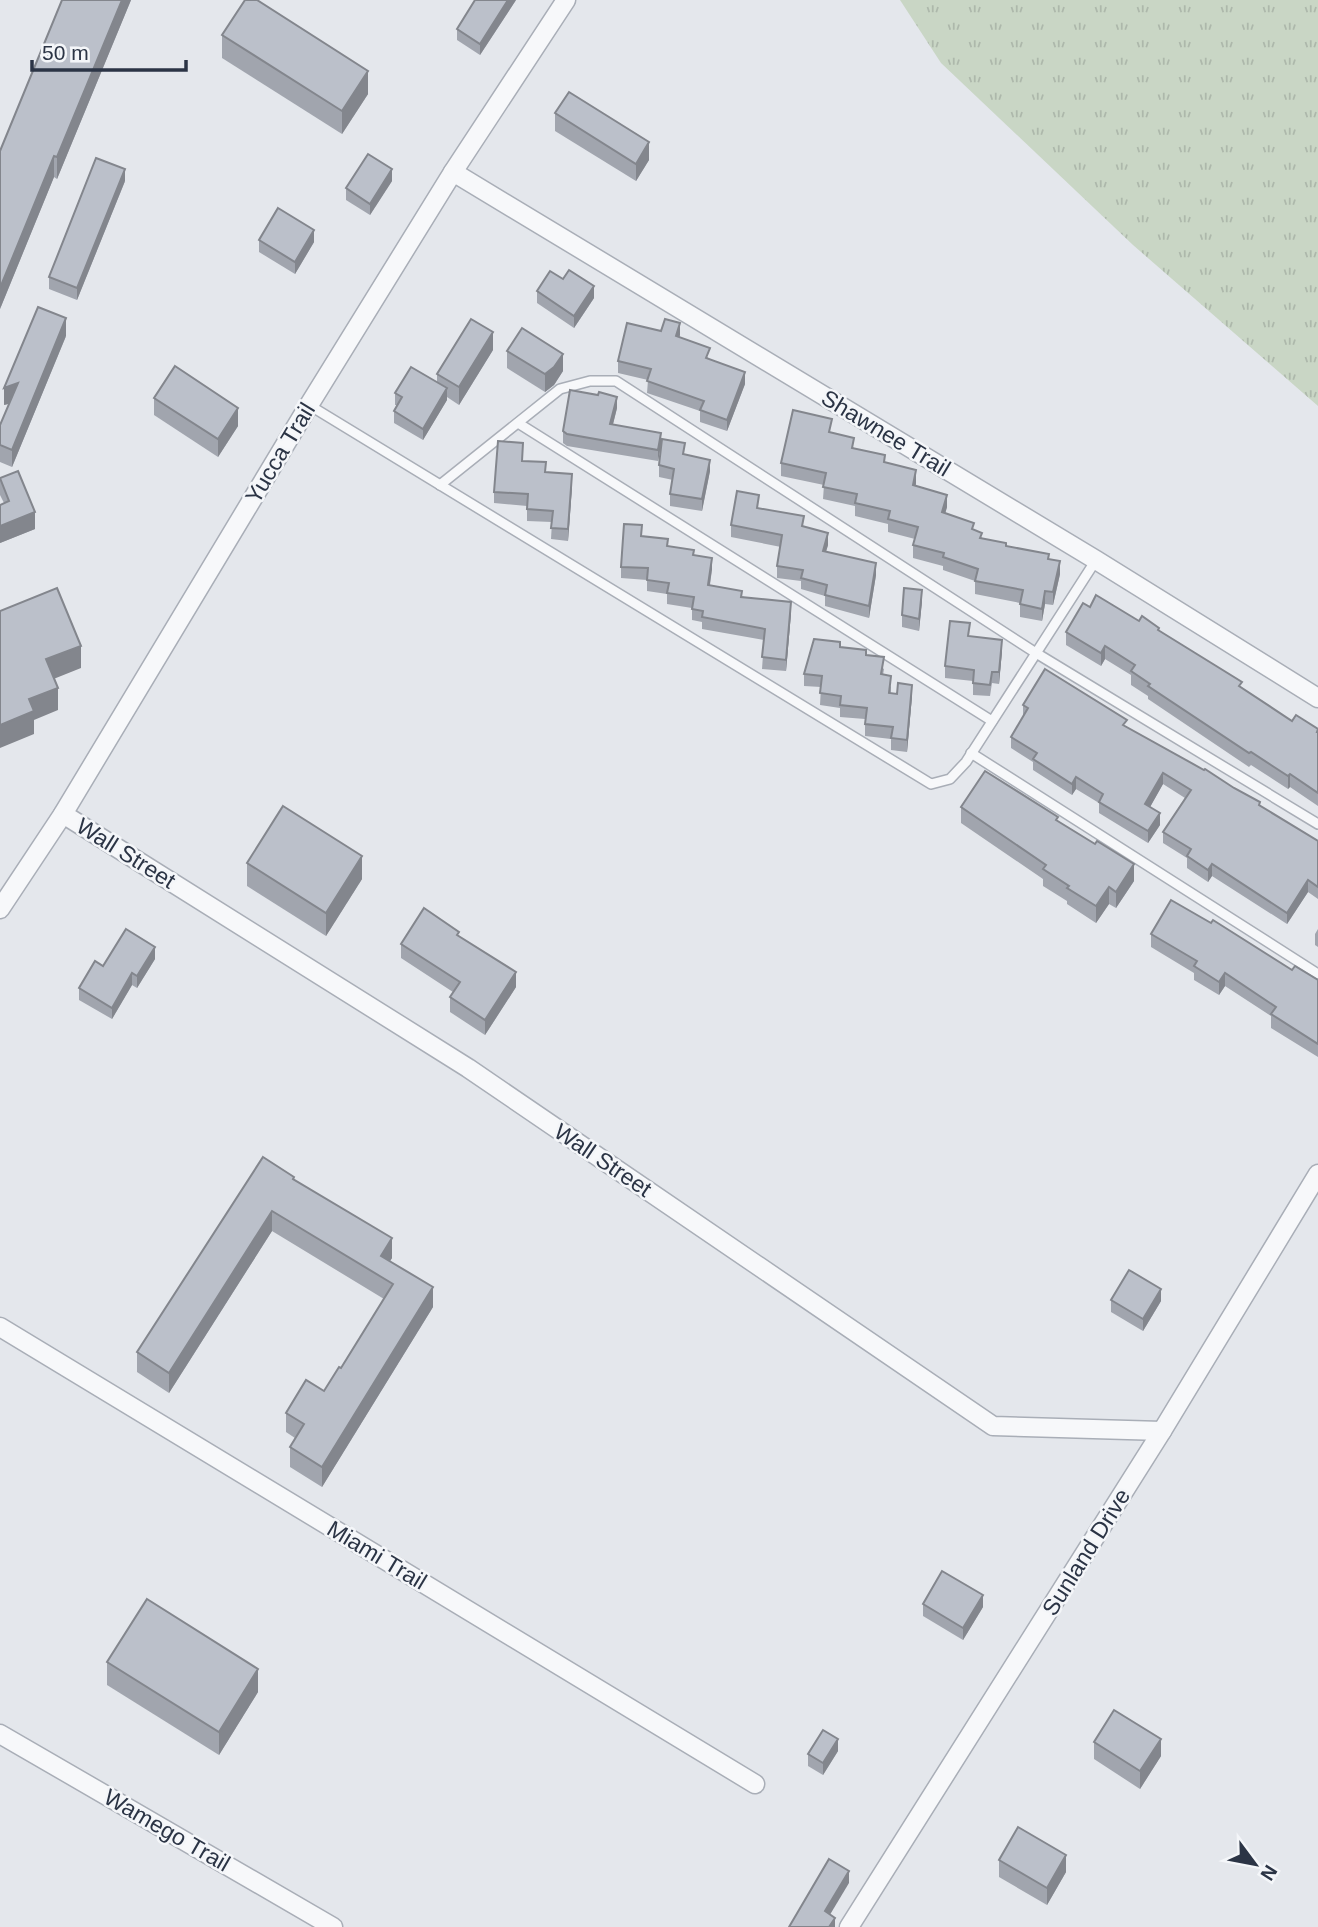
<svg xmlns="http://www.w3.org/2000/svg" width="1318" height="1927" viewBox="0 0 1318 1927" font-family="Arial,sans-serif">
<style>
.grass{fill:url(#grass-tufts)}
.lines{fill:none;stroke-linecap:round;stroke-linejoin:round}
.lane-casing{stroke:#a9aeb7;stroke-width:12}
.street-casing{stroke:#a9aeb7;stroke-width:21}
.lane{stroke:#f7f8fa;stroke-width:9}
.street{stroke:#f7f8fa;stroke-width:18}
.wall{fill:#a1a5ae}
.shaded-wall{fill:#83868d}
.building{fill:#bbc0ca;stroke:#83868d;stroke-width:2}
.labels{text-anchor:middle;stroke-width:5;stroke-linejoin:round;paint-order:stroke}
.street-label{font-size:23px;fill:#2b3445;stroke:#f4f6f9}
</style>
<defs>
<pattern id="grass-tufts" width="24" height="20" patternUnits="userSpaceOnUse" patternTransform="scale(1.75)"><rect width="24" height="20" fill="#c9d6c5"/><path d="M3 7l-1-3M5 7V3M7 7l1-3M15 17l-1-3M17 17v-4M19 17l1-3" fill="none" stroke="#adb8ab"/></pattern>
</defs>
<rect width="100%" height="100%" fill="#e4e7ec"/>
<polygon class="grass" points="900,0 1318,0 1318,406 1133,245 941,63"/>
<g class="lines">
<defs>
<g id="lane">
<polyline points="309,405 931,784 950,779 966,762 1096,560"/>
<polyline points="518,423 992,721"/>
<polyline points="440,485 560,389 590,381 616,381 1036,653 1318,824"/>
<polyline points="971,753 1318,974"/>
</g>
<g id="street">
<polyline points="453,172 1096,560 1318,698"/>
<polyline points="63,814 468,1068 993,1426 1162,1431"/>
<polyline points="0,909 63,814 309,405 453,172 566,0"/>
<polyline points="0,1327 755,1784"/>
<polyline points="0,1734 333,1927"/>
<polyline points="849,1927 1162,1431 1318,1174"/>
</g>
</defs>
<use href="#lane" class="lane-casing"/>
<use href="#street" class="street-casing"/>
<use href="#lane" class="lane"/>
<use href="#street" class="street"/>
</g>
<g class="wall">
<polygon points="62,0 131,0 57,179 54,177 0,309"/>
<polygon points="516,0 480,55 457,40 457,29"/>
<polygon points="222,35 368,94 342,134 222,58"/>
<polygon points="555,113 649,160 636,181 555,131"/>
<polygon points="125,181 77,300 49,289 49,277"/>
<polygon points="392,181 370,215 346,200 346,188"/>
<polygon points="259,240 314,242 295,274 259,252"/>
<polygon points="563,279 594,298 574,328 537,303 537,291"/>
<polygon points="680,335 679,337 745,384 727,431 700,422 700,411 647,393 648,380 618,373 618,361"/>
<polygon points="66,336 12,467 0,462 0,425 9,404 4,405"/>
<polygon points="493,350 459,405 447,397 447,400 423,440 394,423 394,411 397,405 395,405 395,393 437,382 437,374"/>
<polygon points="507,351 563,371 554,385 545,392 507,368"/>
<polygon points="154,398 238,426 218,457 154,415"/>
<polygon points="617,408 613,424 661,445 658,461 567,446 563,443 563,431"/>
<polygon points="832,433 854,448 885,463 916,483 916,486 947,507 945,513 974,530 982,538 1049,559 1060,574 1053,605 1045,604 1042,621 1020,617 1020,603 975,594 975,581 943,570 943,566 913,558 913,545 915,539 888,532 888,524 855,516 855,506 823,499 824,485 781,476 781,463"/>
<polygon points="685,455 710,471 702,511 670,506 670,494 673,480 659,477 659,465"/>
<polygon points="523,461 572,486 568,541 551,539 552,522 527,521 527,506 494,503 494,492"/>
<polygon points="0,478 35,529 0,543 0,505 4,503 0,495"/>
<polygon points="759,509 804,527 828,545 826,551 876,575 869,618 825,606 825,596 801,589 801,581 777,578 777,566 781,547 731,537 731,525"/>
<polygon points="642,536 694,555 712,569 710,585 791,613 786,671 762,669 764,640 702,629 702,622 692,620 692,608 667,604 667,594 647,591 647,580 621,578 621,567"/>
<polygon points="922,601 919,631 902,627 902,615"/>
<polygon points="1090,607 1139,621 1159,630 1242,688 1292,721 1318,729 1318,806 1290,787 1288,789 1251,765 1249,767 1148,699 1148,696 1131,685 1131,675 1105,659 1101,666 1066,645 1066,632"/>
<polygon points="970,637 1002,651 999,684 992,683 990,696 973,695 973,681 945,678 945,666"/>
<polygon points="840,647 866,655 884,669 883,675 891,687 891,693 912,696 907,752 891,750 891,739 865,736 865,719 840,717 840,708 820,705 821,687 804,686 804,674"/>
<polygon points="1023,705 1127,727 1318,841 1318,899 1308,892 1287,924 1212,876 1208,882 1187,868 1187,858 1163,843 1163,832 1185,798 1163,784 1150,807 1160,825 1148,843 1099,813 1099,803 1076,789 1072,795 1033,770 1033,762 1011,748 1011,737 1023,716"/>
<polygon points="961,807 1058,821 1134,881 1116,908 1109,904 1096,923 1067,904 1067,901 1043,886 1043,879 961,823"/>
<polygon points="247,863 362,879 326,936 247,886"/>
<polygon points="1318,929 1318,947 1315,945 1315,934"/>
<polygon points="1151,934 1292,970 1318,980 1318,1057 1271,1028 1271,1016 1225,986 1219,995 1194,980 1194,973 1151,947"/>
<polygon points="459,936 516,987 485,1035 450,1012 450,997 453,992 401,958 401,944"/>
<polygon points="155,959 137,988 132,985 112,1019 79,1000 79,988 103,966"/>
<polygon points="294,1180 392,1258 390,1261 433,1307 322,1487 290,1467 290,1447 295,1438 286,1432 286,1413 324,1391 341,1368 384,1299 272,1231 169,1393 137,1372 137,1352"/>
<polygon points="1111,1300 1161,1301 1143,1331 1111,1312"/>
<polygon points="923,1604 983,1607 963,1640 923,1616"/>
<polygon points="107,1662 258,1692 219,1755 107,1685"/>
<polygon points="1094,1742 1161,1756 1140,1789 1094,1759"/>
<polygon points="838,1751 823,1775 808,1766 808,1754"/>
<polygon points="999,1860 1066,1872 1047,1905 999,1877"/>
</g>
<g class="shaded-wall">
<polygon points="122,0 131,0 57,179 57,157"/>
<polygon points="508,0 516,0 480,55 480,44"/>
<polygon points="368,71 368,94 342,134 342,111"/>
<polygon points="649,142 649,160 636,181 636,164"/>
<polygon points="54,156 54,177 0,309 0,288"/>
<polygon points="125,169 125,181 77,300 77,288"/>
<polygon points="392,169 392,181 370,215 370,204"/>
<polygon points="314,230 314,242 295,274 295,262"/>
<polygon points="594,286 594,298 574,328 574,316"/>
<polygon points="66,318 66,336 12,467 12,450"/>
<polygon points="680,323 680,335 676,348 676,336"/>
<polygon points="493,332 493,350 459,405 459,387"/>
<polygon points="563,354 563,371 554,385 545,392 545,374"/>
<polygon points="745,372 745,384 727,431 727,420"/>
<polygon points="18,383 18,401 4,405 4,388"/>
<polygon points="447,388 447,400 423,440 423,429"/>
<polygon points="617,397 617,408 610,436 610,424"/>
<polygon points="238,408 238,426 218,457 218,439"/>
<polygon points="661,433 661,445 658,461 658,450"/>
<polygon points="710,460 710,471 702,511 702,499"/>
<polygon points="916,470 916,483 913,498 913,485"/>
<polygon points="572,474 572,486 568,541 568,529"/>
<polygon points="947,495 947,507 942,525 942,512"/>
<polygon points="35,512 35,529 0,543 0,526"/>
<polygon points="828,533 828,545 823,562 823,551"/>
<polygon points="712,558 712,569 708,596 708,585"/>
<polygon points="1060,561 1060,574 1053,605 1053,592"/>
<polygon points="876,563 876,575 869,618 869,606"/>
<polygon points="922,590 922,601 919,631 919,619"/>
<polygon points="1045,591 1045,604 1042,621 1042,609"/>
<polygon points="791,602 791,613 786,671 786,660"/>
<polygon points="1002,640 1002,651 999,684 999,672"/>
<polygon points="81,646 81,668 46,682 46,659"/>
<polygon points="1105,646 1105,659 1101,666 1101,653"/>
<polygon points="912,685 912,696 907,752 907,740"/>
<polygon points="58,688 58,710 34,720 34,734 0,748 0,725 29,699"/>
<polygon points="1163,773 1163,784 1145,816 1145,804"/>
<polygon points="1290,774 1290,787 1288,789 1288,776"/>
<polygon points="1076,777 1076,789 1072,795 1072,784"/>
<polygon points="1160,813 1160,825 1148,843 1148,831"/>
<polygon points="362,856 362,879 326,936 326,913"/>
<polygon points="1134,864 1134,881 1116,908 1116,892"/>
<polygon points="1212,864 1212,876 1208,882 1208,870"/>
<polygon points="1308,880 1308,892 1287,924 1287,913"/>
<polygon points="1109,887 1109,904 1096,923 1096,906"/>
<polygon points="155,947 155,959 137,988 137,976"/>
<polygon points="516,972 516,987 485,1035 485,1020"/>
<polygon points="132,973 132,985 112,1019 112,1008"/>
<polygon points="1225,973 1225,986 1219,995 1219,982"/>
<polygon points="272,1211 272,1231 169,1393 169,1373"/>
<polygon points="392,1238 392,1258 381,1275 381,1256"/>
<polygon points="433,1287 433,1307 322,1487 322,1467"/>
<polygon points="1161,1289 1161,1301 1143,1331 1143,1319"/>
<polygon points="983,1595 983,1607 963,1640 963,1628"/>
<polygon points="258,1669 258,1692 219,1755 219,1732"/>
<polygon points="838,1739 838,1751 823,1775 823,1763"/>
<polygon points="1161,1739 1161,1756 1140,1789 1140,1771"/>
<polygon points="1066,1855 1066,1872 1047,1905 1047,1888"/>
<polygon points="849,1871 849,1883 825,1923 825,1911"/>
<polygon points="835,1918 835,1927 829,1927"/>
</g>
<g class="building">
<polygon points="62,0 122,0 57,157 54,156 0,288 0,151"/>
<polygon points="245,0 257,0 368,71 342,111 222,35"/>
<polygon points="475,0 508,0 480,44 457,29"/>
<polygon points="569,92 649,142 636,164 555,113"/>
<polygon points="368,154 392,169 370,204 346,188"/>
<polygon points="96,158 125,169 77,288 49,277"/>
<polygon points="278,208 314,230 295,262 259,240"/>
<polygon points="569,270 594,286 574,316 537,291 550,271 563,279"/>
<polygon points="38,307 66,318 12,450 0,445 0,425 18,383 4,388"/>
<polygon points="471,319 493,332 459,387 437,374"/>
<polygon points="665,319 680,323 676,336 710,348 706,358 745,372 727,420 700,410 704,401 647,381 651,369 618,361 627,323 661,331"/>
<polygon points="522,328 563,354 554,367 545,374 507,351"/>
<polygon points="175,366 238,408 218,439 154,398"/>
<polygon points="411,367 447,388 423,429 394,411 402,397 395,393"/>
<polygon points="570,390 598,395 599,392 617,397 610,424 661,433 658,450 567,434 563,431"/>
<polygon points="793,410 832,419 829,432 854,438 852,448 885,455 884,462 916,470 913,485 947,495 942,512 974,523 972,529 982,533 980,538 1006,543 1006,546 1049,554 1048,559 1060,561 1053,592 1045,591 1042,609 1020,604 1023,590 975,581 978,569 943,557 944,553 913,545 918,527 888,519 890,511 855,503 857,494 823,487 826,473 781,463"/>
<polygon points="662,439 685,443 683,454 710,460 702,499 670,494 674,469 659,465"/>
<polygon points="498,441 523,443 522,461 546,462 545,472 572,474 568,529 551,528 553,511 527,509 528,494 494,492"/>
<polygon points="18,471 35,512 0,526 0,505 9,501 0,478"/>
<polygon points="737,491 759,495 757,508 804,516 802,526 828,533 823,551 876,563 869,606 825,595 827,585 801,578 803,570 777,566 782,535 731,525"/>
<polygon points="624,524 642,525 641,536 668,539 667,546 694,550 693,555 712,558 708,585 742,591 741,597 791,602 786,660 762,657 765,629 702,617 703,611 692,609 694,597 667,593 669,583 647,580 648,568 621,567"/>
<polygon points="57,588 81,646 46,659 58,688 29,699 34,711 0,725 0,611"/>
<polygon points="904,588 922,590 919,619 902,615"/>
<polygon points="1096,595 1139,621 1142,616 1159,628 1158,630 1242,682 1239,686 1292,721 1296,715 1318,729 1317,732 1318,732 1318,793 1290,774 1288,776 1251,752 1249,753 1148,686 1150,684 1131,671 1135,665 1105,646 1101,653 1066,632 1083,603 1090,607"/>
<polygon points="950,621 970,623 968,636 1002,640 999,672 992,672 990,685 973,683 974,670 945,666"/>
<polygon points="814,639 840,642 840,647 866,650 866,655 884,657 881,674 891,676 889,693 897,694 898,683 912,685 907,740 891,738 893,727 865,724 867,708 840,705 841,696 820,693 822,676 804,674"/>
<polygon points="1045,669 1127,720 1123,725 1204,770 1205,769 1234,788 1260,802 1259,805 1318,841 1318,887 1308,880 1287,913 1212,864 1208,870 1187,856 1191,849 1163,832 1191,790 1163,773 1145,804 1160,813 1148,831 1099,802 1103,794 1076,777 1072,784 1033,759 1037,753 1011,737 1028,708 1023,705"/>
<polygon points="985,771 1058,817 1056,820 1095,844 1097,841 1134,864 1116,892 1109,887 1096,906 1067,888 1069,886 1043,869 1046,865 961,807"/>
<polygon points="283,806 362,856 326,913 247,863"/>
<polygon points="1171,900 1211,923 1213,920 1292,970 1295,966 1318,980 1318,1044 1271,1014 1276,1007 1225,973 1219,982 1194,966 1197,961 1151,934"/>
<polygon points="424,908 459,932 457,935 516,972 485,1020 450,997 460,982 401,944"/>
<polygon points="126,929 155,947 137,976 132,973 112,1008 79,988 95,961 103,966"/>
<polygon points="263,1157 294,1177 293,1179 392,1238 381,1256 433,1287 322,1467 290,1447 304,1424 286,1413 306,1380 324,1391 339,1367 341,1368 393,1284 272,1211 169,1373 137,1352"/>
<polygon points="1129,1270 1161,1289 1143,1319 1111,1300"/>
<polygon points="942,1571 983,1595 963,1628 923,1604"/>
<polygon points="147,1599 258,1669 219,1732 107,1662"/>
<polygon points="1114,1710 1161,1739 1140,1771 1094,1742"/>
<polygon points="823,1730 838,1739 823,1763 808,1754"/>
<polygon points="1018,1827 1066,1855 1047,1888 999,1860"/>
<polygon points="829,1859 849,1871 825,1911 835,1918 829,1927 789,1927"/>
</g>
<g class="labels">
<g class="street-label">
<text transform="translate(886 433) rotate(31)" y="8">Shawnee Trail</text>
<text transform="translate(280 453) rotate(-59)" y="8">Yucca Trail</text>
<text transform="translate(126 853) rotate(32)" y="8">Wall Street</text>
<text transform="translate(603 1160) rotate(34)" y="8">Wall Street</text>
<text transform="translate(1086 1552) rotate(-58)" y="8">Sunland Drive</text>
<text transform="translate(377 1555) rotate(31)" y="8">Miami Trail</text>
<text transform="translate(167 1830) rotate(30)" y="8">Wamego Trail</text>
</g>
</g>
<g transform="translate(1255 1864) rotate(122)" stroke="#f4f6f9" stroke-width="5" paint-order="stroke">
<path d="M0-5L12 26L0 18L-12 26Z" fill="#2b3445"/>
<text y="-10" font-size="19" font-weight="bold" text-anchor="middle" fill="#2b3445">N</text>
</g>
<path d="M32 60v10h154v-10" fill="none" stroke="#2b3445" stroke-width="3.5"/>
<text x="42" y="60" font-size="21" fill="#2b3445" stroke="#f4f6f9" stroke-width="5" paint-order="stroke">50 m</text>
</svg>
